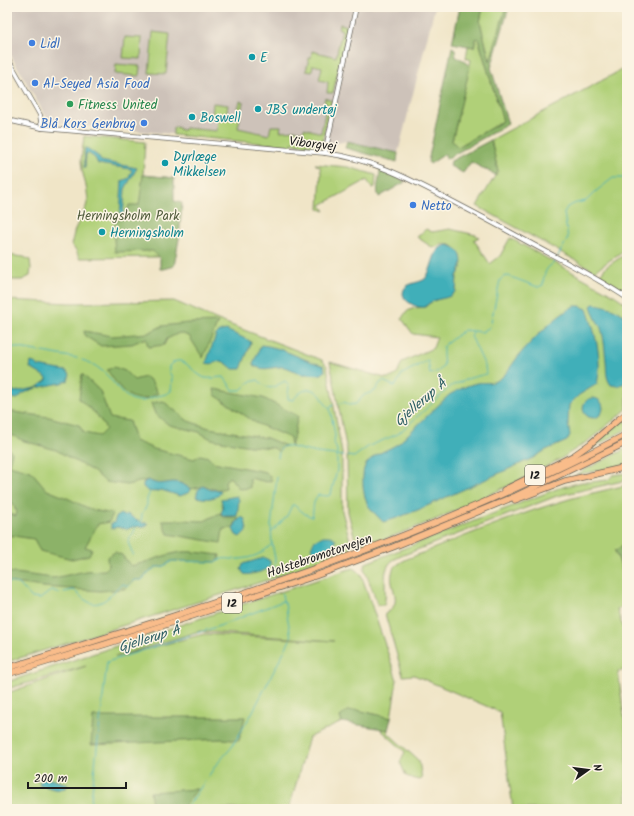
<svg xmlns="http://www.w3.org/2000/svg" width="634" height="816" viewBox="0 0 634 816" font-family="Kalam,sans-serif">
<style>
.industrial{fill:#cdc2b9}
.green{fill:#b0d078;stroke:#66764a;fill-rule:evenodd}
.forest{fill:#8cb268;stroke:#546742}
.water{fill:#3fafb9;stroke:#2e666a}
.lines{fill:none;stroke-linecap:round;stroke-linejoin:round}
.stream{stroke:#3fafb9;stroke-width:1}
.minor-casing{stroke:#666258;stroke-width:5.5}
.major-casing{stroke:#666258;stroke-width:6}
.highway-casing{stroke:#666258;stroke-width:7}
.minor{stroke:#fff;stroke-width:4}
.major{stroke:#f9bc8a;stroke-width:5}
.highway{stroke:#f9bc8a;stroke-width:5.5}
.shop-dot{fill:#3f7fe0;stroke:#fcf5e5;stroke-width:1.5}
.culture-dot{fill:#0f9aa8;stroke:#fcf5e5;stroke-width:1.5}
.leisure-dot{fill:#2e9e5b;stroke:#fcf5e5;stroke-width:1.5}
.labels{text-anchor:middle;stroke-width:3;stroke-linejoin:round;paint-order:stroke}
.shield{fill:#fcf5e5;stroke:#5f5d58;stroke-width:1}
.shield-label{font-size:12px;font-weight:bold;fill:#1c1c1c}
.shop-label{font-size:13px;fill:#366cbe;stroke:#fcf5e5;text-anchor:start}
.culture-label{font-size:13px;fill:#0d838f;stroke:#fcf5e5;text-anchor:start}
.leisure-label{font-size:13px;fill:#27864d;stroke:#fcf5e5;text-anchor:start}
.street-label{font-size:13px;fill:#1c1c1c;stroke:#fcf5e5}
.park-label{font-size:13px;fill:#505b3c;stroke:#fcf5e5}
.water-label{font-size:14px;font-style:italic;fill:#2c5e63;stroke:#fcf5e5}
</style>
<rect width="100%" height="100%" fill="#fcf5e5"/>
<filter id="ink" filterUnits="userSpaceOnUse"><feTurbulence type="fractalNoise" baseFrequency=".025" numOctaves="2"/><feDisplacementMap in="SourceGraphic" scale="8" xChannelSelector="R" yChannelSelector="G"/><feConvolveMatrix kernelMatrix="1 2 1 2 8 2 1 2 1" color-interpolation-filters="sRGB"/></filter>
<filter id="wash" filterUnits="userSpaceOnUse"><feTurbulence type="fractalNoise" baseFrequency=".012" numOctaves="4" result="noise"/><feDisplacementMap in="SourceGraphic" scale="16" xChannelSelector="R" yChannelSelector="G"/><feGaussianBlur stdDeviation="0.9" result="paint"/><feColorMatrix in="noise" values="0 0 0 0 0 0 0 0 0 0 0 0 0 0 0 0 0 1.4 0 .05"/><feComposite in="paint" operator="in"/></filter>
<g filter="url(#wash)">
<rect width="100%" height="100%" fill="#f0e5c7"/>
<polygon class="industrial" points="7,7 435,7 398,153 347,141 321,147 291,146 49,122 7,49"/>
<g class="green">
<polygon points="483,7 506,7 490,62 480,22"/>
<polygon points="340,24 348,26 333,93 327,93 328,82 319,80 322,67 313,65 312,72 306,71 309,58 311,58 312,51 336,57 342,30 339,29"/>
<polygon points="153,32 170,34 166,74 149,73"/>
<polygon points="125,37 142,38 141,59 123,58"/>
<polygon points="478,38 503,121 458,147 452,141 471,60 466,58 468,46 474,47 476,39"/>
<polygon points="116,64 140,66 139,76 115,74"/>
<polygon points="627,67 627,248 595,271 477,206 498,171 491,140"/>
<polygon points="325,98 332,101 321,147 292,143 291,146 173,135 173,128 178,127 180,130 184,130 185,128 217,131 218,118 212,118 213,103 228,105 226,118 236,118 240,101 243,102 238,128 269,135 271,126 281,126 280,131 297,130 303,131 304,128 321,133 327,104 324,102"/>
<polygon points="84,136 145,142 143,175 174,178 171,255 157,257 79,258 76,250 71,245 75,229 86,207 88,199 86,186 82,170 81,161"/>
<polygon points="315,164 348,167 376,175 375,187 372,188 367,180 321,205 325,211 319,209 321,173 320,167"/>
<path d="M426,229L432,232L450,229L476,235L479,237L474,240L490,264L500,256L510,238L614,295L627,304V409L588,441L562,458L521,480L437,519L362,548L356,543L348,512L347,451L330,362L385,378C396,379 399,371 402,362L433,348L437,337L413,334L402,319C406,308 415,308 425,307C435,296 450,300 456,290C457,287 456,281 457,277C458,274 460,271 461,268L453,246C444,242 441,245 433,248L417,237Z"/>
<polygon points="627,253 627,294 599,276 606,267"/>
<polygon points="7,255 24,257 30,260 31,268 30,276 22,280 7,280"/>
<polygon points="7,300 70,303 174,301 218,320 322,360 327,366 342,453 342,511 352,548 346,553 274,578 7,662"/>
<polygon points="627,416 627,429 573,458 603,437"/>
<polygon points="627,448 627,465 575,475"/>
<path d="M627,473V480L557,496L401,556C398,558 394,559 392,561C380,571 388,592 384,605H378L364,568L366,563L559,488L582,482H591L608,480L613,475Z"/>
<path d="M627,485V542L615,551L627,580V606L617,609L627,641V669L618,671L627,738V809H513L500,712L414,675L403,676L385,614C408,601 384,585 394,568C397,564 403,561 407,559C456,540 504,519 553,504C577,496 602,491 627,485Z"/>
<path d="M353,568L361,574L397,680L391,718L357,710L340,717L342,722L309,737L289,809H7V693L86,666L7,689V682ZM200,631L206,632L334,641L204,634L115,657Z"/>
<polygon points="379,728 388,730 388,733 419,761 422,779 418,780 406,776 400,762 405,752"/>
</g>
<g class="forest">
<polygon points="460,7 483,7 480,22 490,61 506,7 509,7 491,68 508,124 446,159 445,154 430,164 428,162 452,47 455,49 456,57 466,61 470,67 452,141 458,147 503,121 478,38 476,39 474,47 452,43"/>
<polygon points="491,140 498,171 496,175 471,162 463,173 450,166 451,161"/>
<polygon points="347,141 398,153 397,162 345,148"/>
<path d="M380,169L395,175L405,182L379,197C375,188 380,179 380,169Z"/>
<polygon points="143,175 174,178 174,201 182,203 179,239 174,266 163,269 160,269 160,259 153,251 115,252 113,226 117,221 125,217 129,205 139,205"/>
<polygon points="218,322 203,358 189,336 179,333 167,339 164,345 148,347 146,338 132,344 101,346 85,336 84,331 112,336 148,333 162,326 188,323"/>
<path d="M114,367L125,371L134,380L145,377L151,381L158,394C152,395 147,399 143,399C125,400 116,382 107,370Z"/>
<path d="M82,374L100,391L110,418L129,421L135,441L154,449L194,459L200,455L209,457L213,462L266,472L272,480L267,482L250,478V488L239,489L230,477L225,481L226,488C219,490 212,490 206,486L191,489L180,483L159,485L148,480L127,485L106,482L94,472L56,450L24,441L7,433V411L49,417L79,425L84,433L99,436L106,429L97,415L79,399Z"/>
<polygon points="214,389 263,398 298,416 291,448 290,438 256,423 215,395"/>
<polygon points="163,401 188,421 209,428 267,438 286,446 282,447 279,452 274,448 250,446 211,439 199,432 169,425 155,414 151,403"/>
<polygon points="7,448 12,452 9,465 31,471 47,490 67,498 92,510 113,514 109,522 98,524 85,547 92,549 89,555 72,559 40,551 34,539 7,535 7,513 16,516 17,512 7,493"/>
<polygon points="220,513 224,517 234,517 238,518 233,528 223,529 221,543 168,534 162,520 183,520 204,521"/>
<polygon points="627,542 627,580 615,551"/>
<path d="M115,552L122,555L131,566C149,562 165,554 182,552C194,551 208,554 220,555L219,559L215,562L172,561L162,567H157L150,571L142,580H134L131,584L124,589L100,591L43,587L7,582V572L54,578L86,571L105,570L108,567L107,557Z"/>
<polygon points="357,710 391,718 388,730 342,722 340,717 347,711"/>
<polygon points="93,717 245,717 239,741 224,739 91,745"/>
<polygon points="197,789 182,809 153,809 150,792"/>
</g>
<g class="water">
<polygon points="85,148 87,148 98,156 101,161 137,168 125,189 123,218 121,218 120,215 122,181 129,178 132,170 130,169 98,164 95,158 88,153 86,154 85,168 84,168"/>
<path d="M447,245C459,247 464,256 461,268C460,271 458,273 457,276C456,283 458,290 453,294C445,301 435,296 425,307C420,308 414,306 410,303C406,301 404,298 403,294C403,282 418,284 425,279C426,278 427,275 428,274C434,263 433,247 447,245Z"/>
<path d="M593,304C605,305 618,309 627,318V382L618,386L611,385C605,377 607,370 606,361C605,352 604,334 600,326C596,320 593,313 591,306Z"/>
<path d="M574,306H580L587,309C595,332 603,359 597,384L579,395L569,405L568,423L570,435L567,441L546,450L533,458L418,510L394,519L383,522C369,507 365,506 363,485C363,478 362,469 367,463C375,453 389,450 399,443L449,395C458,390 467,385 477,383C484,382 492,384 498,380C506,376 514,361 520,354C535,337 555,317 574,306Z"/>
<path d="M226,330L250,341L251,343L241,369H233C216,353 219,367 206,363L216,335L219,332Z"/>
<path d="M261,345C283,347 301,360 322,365L324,366L325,371C321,377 315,374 308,374C305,374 302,375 299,373C294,371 290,368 284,367C273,366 266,372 254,366L253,364Z"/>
<polygon points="31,362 37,364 38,366 66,371 70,374 68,381 61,383 36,388 22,394 20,397 17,399 7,397 7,381 14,392 36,388 47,380 47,378 30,368"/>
<circle cx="593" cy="408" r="10"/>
<path d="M148,480C160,486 161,483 173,482C180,482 186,486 191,489L190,492L180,496L161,490L154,492L148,491L143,487V483Z"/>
<path d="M203,486L211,490H220L221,492C216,500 205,499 196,497L198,490Z"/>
<polygon points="237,496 239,500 237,516 224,516 221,513 223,508 221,499"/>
<polygon points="120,514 124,516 127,514 142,523 147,523 148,524 147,526 133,527 127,529 117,527 111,529 111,523 114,523 116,517"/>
<polygon points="241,517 245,519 247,530 240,537 236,535 233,529 236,523"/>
<path d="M323,536C328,536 333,535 336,540L331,549L314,552L311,548L314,541Z"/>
<path d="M263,558L267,559L270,561C270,564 271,565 269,568C265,571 248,576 244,574L241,569L243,564Z"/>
<path d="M42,779C50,778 58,781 67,784V787C54,793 51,786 40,786L39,783Z"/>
</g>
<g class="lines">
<g class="stream">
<polyline points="558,256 568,238 564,213 567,207 576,203 586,201 595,192 613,178 627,178"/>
<polyline points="7,346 77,358"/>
<path d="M82,360C89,362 95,365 101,370C115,380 122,402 142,401C145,401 148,399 151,398C158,395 165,396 171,391L172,377L169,372V366C183,351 191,373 205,378C210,379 218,377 224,377L233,390H241L249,382L258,380C271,392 271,388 285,381C292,386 287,392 288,399L293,400C299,392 309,385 318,393C323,397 324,405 330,408L333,405"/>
<path d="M338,404L345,402L349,405L356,404L364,395L375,391L380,383L383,381L394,386L396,385L402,374L428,360L430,374L439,371L444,365L443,355V346L464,330L482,332L490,327L500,280L503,277L508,276L538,287L543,285C543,279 545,269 550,266C553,263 555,263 557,259"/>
<polyline points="347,456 354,457 369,446 398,434 451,386 470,378 486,374 485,366 471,336 473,332"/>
<polyline points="278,458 279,452 282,447 286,446 317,453 344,456"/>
<polyline points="141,523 142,514 147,505 147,499 150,492"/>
<path d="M272,532L287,516L292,505H294L305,514L312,517C314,508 312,502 318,495L328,496L331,494L337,470V450L334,443L335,435L330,408"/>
<polyline points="133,555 128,542 136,527"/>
<polyline points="276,575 274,570 275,558 272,544 271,526 277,477"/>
<path d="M7,582L19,584L32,598L40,599L52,590L59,593L74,590C88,604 96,610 112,594C116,589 118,586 124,584L128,587L134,580H142L150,571L157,567H162L172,561L215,562C223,556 229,560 239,559C253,558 262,554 272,544"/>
<polyline points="282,593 283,601 285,603 291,637"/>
<polyline points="90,809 107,662 222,625 283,601"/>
<polyline points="186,809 216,765 231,748 252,713 290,640"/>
</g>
</g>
</g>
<g filter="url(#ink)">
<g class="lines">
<defs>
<g id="minor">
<polyline points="7,57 40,115 42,128"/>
<path d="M7,120L42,128L325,153C370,159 404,176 444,197C469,210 494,223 519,237C555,257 593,275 627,298"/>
<polyline points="325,153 356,7"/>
</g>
<polyline id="major" points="619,419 627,412"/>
<g id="highway">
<polyline points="504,490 573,456 590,444 619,419"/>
<polyline points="515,500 565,481 627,467"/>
<path d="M7,668C218,603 431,538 627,434"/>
<polyline points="7,674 106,644 315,576 393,547 516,496 627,442"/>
</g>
</defs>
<use href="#minor" class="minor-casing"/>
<use href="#major" class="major-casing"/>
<use href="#highway" class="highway-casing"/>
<use href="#minor" class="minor"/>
<use href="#major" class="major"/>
<use href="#highway" class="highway"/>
</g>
</g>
<g class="shop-dot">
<circle cx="32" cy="43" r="4"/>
<circle cx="35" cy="83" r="4"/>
<circle cx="144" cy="123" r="4"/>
<circle cx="413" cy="205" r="4"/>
</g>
<g class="culture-dot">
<circle cx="252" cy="57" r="4"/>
<circle cx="258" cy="109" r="4"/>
<circle cx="192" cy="117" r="4"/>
<circle cx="165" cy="163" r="4"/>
<circle cx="102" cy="232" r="4"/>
</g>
<circle class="leisure-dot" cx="70" cy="104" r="4"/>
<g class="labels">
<g class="shield">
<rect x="525" y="465" width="20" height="20" rx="3"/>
<rect x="222" y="593" width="20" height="20" rx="3"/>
</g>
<g class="shield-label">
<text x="535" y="479">12</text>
<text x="232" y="607">12</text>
</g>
<g class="shop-label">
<text x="40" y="48">Lidl</text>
<text x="43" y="88">Al-Seyed Asia Food</text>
<text x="136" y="128" text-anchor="end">Blå Kors Genbrug</text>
<text x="421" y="210">Netto</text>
</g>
<g class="culture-label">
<text x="260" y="62">E</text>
<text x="266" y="114">JBS undertøj</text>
<text x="200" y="122">Boswell</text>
<text x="173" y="161">Dyrlæge<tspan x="173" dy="15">Mikkelsen</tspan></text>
<text x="110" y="237">Herningsholm</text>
</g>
<g class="leisure-label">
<text x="78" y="109">Fitness United</text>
</g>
<g class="street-label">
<text transform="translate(313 143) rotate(7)" y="5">Viborgvej</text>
<text transform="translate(319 555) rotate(-19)" y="5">Holstebromotorvejen</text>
</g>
<g class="park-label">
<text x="128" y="220">Herningsholm Park</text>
</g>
<g class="water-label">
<text transform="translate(420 402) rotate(-41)" y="5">Gjellerup Å</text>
<text transform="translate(149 638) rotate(-17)" y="5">Gjellerup Å</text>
</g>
</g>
<rect width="634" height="816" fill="none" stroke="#fcf5e5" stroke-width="24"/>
<g transform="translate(588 770) rotate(76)" stroke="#fcf5e5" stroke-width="3" paint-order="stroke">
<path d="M0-3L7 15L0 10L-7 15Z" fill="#1c1c1c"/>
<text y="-6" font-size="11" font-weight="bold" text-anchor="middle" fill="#1c1c1c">N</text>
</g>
<path d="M28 782v6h98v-6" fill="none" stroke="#1c1c1c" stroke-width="2"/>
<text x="34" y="782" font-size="12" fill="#1c1c1c" stroke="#fcf5e5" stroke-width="3" paint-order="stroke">200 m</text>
</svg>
